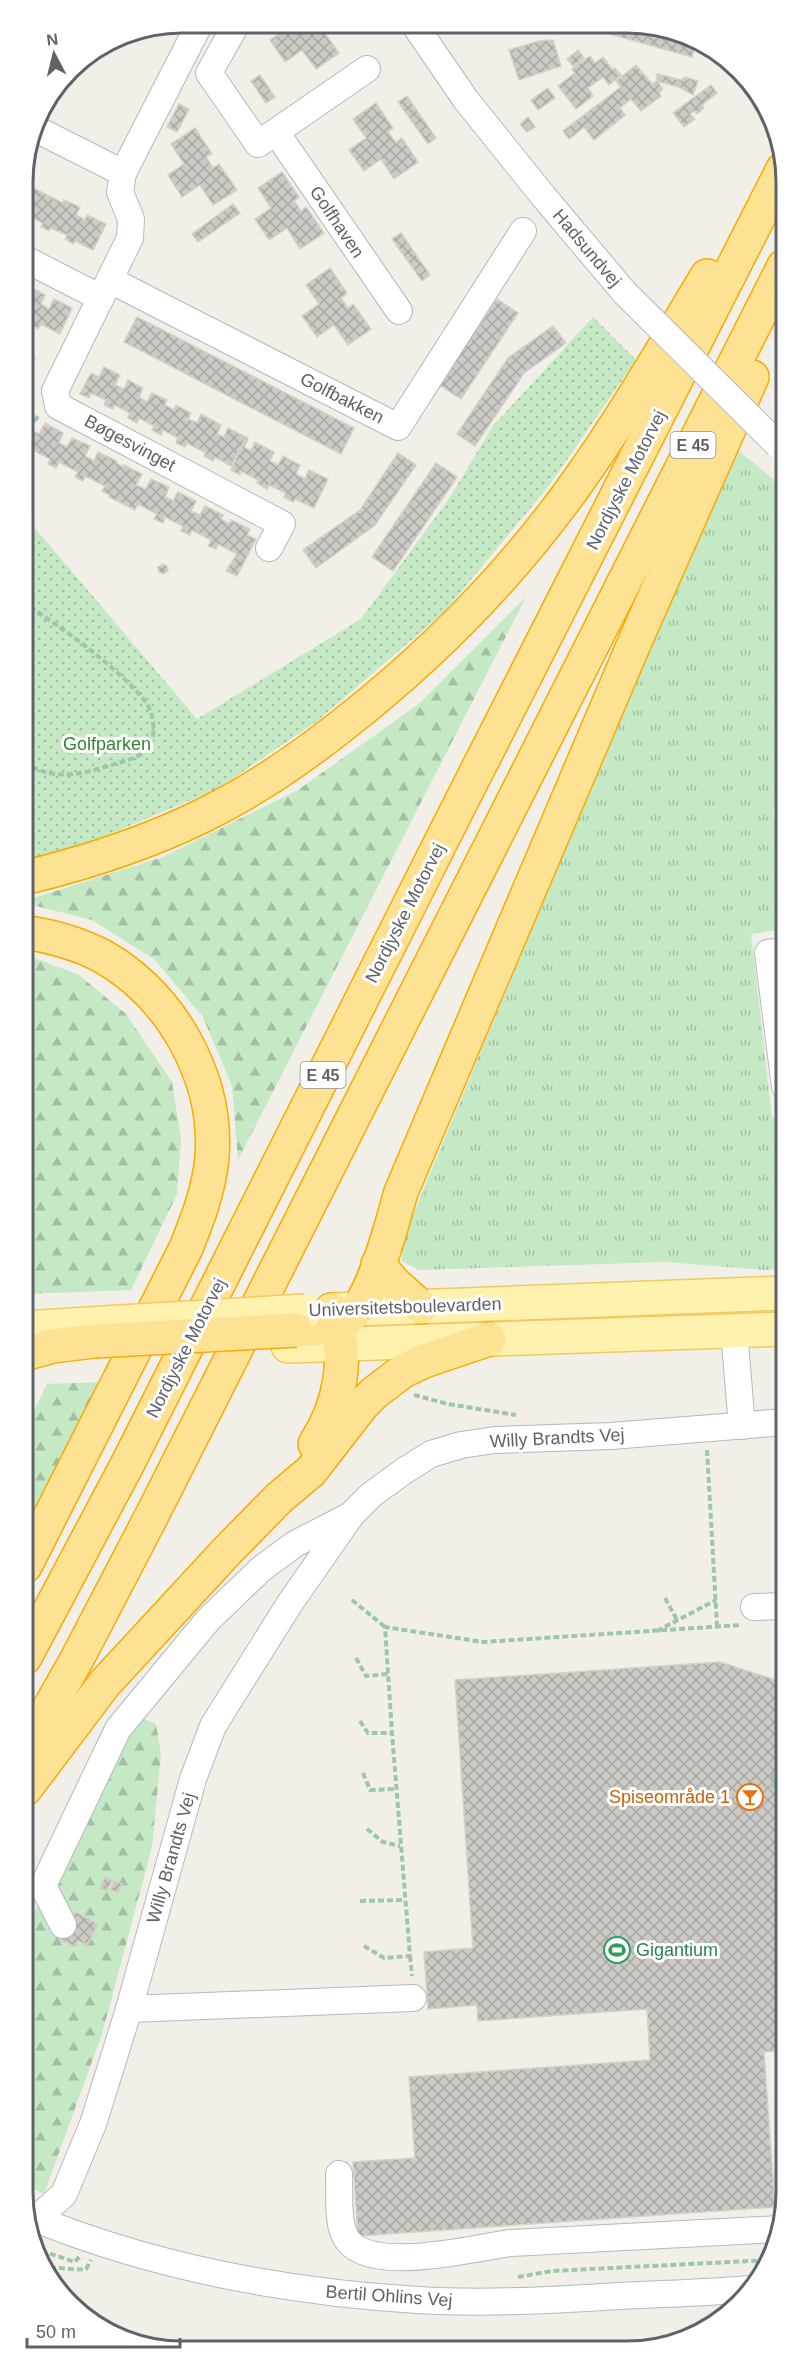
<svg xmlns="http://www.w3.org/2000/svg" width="809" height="2374" viewBox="0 0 809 2374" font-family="Arial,sans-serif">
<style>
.grass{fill:url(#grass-tufts)}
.forest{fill:url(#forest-firs)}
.park{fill:url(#park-dots)}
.building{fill:url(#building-cross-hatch);stroke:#d6d1c6;stroke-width:1.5}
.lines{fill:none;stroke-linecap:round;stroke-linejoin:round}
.minor-casing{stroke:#b5b8bc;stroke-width:28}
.major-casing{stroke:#f2c960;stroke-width:36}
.highway-casing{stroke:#f9ab00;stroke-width:36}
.path{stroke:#9cc7a9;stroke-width:4;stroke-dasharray:6 3;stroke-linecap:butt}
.minor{stroke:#fff;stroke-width:26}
.major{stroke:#fff2af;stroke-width:33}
.highway{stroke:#fde293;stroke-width:33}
.minor-bridge-casing{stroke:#b5b8bc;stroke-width:28;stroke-linecap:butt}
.major-bridge-casing{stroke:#f2c960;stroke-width:36;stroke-linecap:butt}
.highway-bridge-casing{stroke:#f9ab00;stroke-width:36;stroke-linecap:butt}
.minor-bridge{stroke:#fff;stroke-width:26}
.major-bridge{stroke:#fff2af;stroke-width:33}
.highway-bridge{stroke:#fde293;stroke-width:33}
.labels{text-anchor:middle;stroke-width:6;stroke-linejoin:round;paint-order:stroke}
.shield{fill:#fff;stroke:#8f9295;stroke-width:1.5}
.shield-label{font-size:16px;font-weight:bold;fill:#5f6368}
.street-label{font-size:18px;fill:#5f6368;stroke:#fff}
.park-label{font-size:18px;fill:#348238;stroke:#fff}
.food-label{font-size:18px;fill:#c56008;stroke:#fff;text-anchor:end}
.leisure-label{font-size:18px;fill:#27864d;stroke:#fff;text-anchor:start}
.rim{fill:none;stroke:#5f6368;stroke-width:3}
</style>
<defs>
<pattern id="grass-tufts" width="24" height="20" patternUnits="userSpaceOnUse" patternTransform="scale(1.5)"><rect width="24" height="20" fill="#c5e8c5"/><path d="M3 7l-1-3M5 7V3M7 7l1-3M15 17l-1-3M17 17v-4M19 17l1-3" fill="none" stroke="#a3c0a4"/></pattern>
<pattern id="forest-firs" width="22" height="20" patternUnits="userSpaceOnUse" patternTransform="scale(1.5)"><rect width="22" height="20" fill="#c5e8c5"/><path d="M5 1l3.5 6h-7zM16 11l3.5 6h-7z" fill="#a3c0a4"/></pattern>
<pattern id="park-dots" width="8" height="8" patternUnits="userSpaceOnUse" patternTransform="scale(1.5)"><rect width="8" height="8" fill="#c5e8c5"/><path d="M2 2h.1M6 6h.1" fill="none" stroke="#a3c0a4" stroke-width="1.8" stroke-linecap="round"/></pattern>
<pattern id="building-cross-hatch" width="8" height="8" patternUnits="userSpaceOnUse" patternTransform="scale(1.5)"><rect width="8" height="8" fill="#cccac5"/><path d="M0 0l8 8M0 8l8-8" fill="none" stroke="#a9a8a4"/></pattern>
</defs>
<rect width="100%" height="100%" fill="#f1efe8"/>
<polygon class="grass" points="733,446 784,488 784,807 773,809 784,893 784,929 751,934 772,1117 785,1116 785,1269 764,1270 666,1262 419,1270 402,1261 402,1241"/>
<g class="forest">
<polygon points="526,597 238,1160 232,1086 203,1017 155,960 92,920 24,903 24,901 163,857 298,790 420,703"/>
<polygon points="24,954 79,975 126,1014 172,1082 181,1139 177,1194 131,1290 24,1294"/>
<polygon points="103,1382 25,1532 25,1430 47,1384"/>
<polygon points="139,1717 156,1724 161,1754 152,1847 102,2034 44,2194 26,2185 25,1930 122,1743"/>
</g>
<polygon class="park" points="593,317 636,360 548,487 444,612 316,722 217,789 65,853 24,861 23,514 197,719 361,619 449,499 493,426"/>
<g class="building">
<polygon points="284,23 310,23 316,32 321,28 339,53 316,69 302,50 285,62 270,40 287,29"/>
<polygon points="608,25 659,26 695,45 692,57 606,33"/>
<polygon points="553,40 561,66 519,80 509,50 539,41"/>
<polygon points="578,50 584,58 574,67 567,59"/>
<polygon points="590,56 595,63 603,57 613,70 615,68 621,75 609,85 603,77 588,88 593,96 576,109 558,86 575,73 572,69"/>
<polygon points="636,65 652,84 657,81 657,74 681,80 685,77 698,81 693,95 679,87 657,81 663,89 659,93 661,96 641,111 631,99 620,108 625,115 594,140 584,127 569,139 563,131 621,87 616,81"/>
<polygon points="260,75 275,97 266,103 251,81"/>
<polygon points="711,85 717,93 702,105 704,108 697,114 694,111 690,114 695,119 684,127 673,113"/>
<polygon points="548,88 555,98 538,110 531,100"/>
<polygon points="407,96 436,138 428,144 398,102"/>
<polygon points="376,103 393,128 388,132 396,143 402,138 418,162 394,179 381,159 364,171 349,150 366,138 353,119"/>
<polygon points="179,104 189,109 177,132 167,127"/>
<polygon points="528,117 535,127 527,132 520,124"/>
<polygon points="195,128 212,154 206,157 213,168 219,164 237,190 213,205 200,185 182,197 168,175 184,164 171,144"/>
<polygon points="282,172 299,197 294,201 301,211 306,207 324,233 300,249 287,228 269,240 255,219 271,208 258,188"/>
<polygon points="23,183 63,203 64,200 80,207 76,215 85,220 87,215 106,224 93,250 75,241 73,244 65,239 67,235 50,228 49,231 41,227 43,223 27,215 25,220 23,219"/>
<polygon points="233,204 240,213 198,242 192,234"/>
<polygon points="401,233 430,275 422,281 392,239"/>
<polygon points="330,268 347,293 341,298 348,308 353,304 371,329 348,345 334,325 317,337 302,316 319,304 306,285"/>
<polygon points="30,287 45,295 41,304 49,309 54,299 72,308 60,334 41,324 38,329 30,325 33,319 23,314 23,294 26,295"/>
<polygon points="497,299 518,313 461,399 439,385"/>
<polygon points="137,317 354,428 341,454 124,342"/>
<polygon points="553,326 566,343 524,373 475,446 457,434 508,358"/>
<polygon points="23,354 35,359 25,378 30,380 25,389 23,388"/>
<polygon points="104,367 120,375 115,385 124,389 128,380 143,388 139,397 147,402 152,393 167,400 165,405 174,410 176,405 191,413 188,419 197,423 201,414 221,425 217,434 224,437 228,428 246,437 231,466 215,457 213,461 204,456 206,453 187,443 185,447 176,443 178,438 163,430 161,435 152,430 154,426 139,418 137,423 128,418 130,413 115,405 113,409 104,405 106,400 91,393 89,398 80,394 91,373 99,377"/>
<polygon points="45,423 63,433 59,443 67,447 72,438 90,446 85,456 94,461 98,452 117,461 116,463 123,467 124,465 142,474 136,485 146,489 151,479 169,487 165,497 173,501 178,492 196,501 191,511 200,515 205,506 223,515 221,519 229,524 231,520 250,529 247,535 256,539 237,576 226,571 237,554 218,544 216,549 208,546 211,540 192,530 190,535 181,531 183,526 165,517 163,523 154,519 157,514 138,504 135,510 109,497 110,495 102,491 105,486 85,476 83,481 75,477 78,472 59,462 56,468 48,464 50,459 31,449 29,453 23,450 31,430 39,434"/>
<polygon points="246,437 248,439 244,447 251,451 255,442 274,452 270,461 278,465 283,456 300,465 296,474 305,479 309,470 328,479 314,508 295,499 293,502 284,497 286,493 269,485 267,489 257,483 258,480 241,471 240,475 231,470"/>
<polygon points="398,453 416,465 375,525 316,568 303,550 360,510"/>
<polygon points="436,463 457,477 393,571 372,557"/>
<polygon points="163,564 167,566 168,571 163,574 159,572 158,567"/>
<polygon points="720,1662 785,1683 786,2050 764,2052 775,2207 358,2236 353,2162 415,2158 409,2077 650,2060 647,2009 478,2021 477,2005 428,2009 424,1952 473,1948 455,1680"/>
<polygon points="105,1877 112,1880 107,1891 100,1888"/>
<polygon points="114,1881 122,1884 118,1893 111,1890"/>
<polygon points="76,1912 98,1924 87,1945 78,1941 75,1947 61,1940"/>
</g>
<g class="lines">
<defs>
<g id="minor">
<polyline points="200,23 123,173 120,192 131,219 130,238 55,391 58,406 282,524 269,548"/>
<polyline points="237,23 209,73 258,144 367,69"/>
<polyline points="414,24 466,100 544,197 624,292"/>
<polyline points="34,128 123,173"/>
<polyline points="276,132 399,311"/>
<polyline points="23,258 101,298"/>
<polyline points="110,280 398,427 523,231"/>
<polyline points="784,951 768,953 785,1087"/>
<polyline points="734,1331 742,1426"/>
<polyline points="754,1607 785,1606"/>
<polyline points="63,1925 43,1886 118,1729 208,1620 261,1569 295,1544 351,1515 371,1495 404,1471 431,1454 461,1445 495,1440 611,1436 785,1422"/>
<polyline points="129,2009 413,1998"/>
<path d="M339,2174C340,2193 337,2217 344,2234C362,2278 476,2247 511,2243L780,2229"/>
<path d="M26,2215C149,2266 285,2292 418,2300C480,2304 542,2301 603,2297C653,2294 703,2293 752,2289"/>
<polyline points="35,2220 64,2194 93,2124 129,2009 193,1779 213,1726 290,1603 350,1517"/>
</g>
<g id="major">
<polyline points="331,1310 785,1293"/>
<polyline points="24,1328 104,1323"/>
<polyline points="288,1346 785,1329"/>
</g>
<g id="highway">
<path d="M24,878C85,863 145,844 202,816C253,791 300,759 344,724C432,655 511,575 576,484C624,417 665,346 707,276"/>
<path d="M24,932C51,936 77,943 102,956C171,995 218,1077 212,1157C209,1190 198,1218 186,1248L25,1566"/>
<polyline points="378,1264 394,1283 421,1307"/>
<path d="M296,1330C313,1329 331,1329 346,1320C373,1304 392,1222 401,1192L636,639L752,377"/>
<polyline points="24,1354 53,1346 94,1341"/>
<path d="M315,1444C341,1404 350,1355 332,1310"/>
<polyline points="25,1657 127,1465 455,814 783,169"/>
<polyline points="25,1751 77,1659 150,1519 784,266"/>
<polyline points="25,1789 105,1683 227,1551 279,1498 311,1471 363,1404 374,1393 403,1371 424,1361 489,1339"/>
</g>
</defs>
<use href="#minor" class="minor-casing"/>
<use href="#major" class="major-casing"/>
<use href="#highway" class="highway-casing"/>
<g class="path">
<polyline points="23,435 39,415"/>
<path d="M23,602C63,629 113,663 144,700C154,712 157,733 149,747C144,755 130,760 121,762C99,769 73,778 49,773C41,771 32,767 24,764"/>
<polyline points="414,1395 448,1404 516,1415"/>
<polyline points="707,1450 717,1626"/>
<polyline points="665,1598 677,1620"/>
<polyline points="352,1600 385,1627"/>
<polyline points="657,1631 716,1600"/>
<polyline points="356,1658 366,1676 388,1674"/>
<polyline points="360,1721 368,1733 392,1733"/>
<polyline points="363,1773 370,1790 396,1789"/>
<polyline points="772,1773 774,1789"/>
<polyline points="367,1829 383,1842 400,1846"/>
<polyline points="360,1901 405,1900"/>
<polyline points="25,1918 29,1910"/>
<polyline points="364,1946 384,1958 410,1956 392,1733 385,1627 483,1642 741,1625"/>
<polyline points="410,1956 412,1976"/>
<polyline points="786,2205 780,2054 786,2053"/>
<polyline points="41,2253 48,2253 75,2262 79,2257"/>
<path d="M50,2269C60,2266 72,2271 86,2269L91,2260"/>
<polyline points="518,2277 552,2271 770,2260"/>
<polyline points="137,2341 156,2349"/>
</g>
<use href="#minor" class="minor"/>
<use href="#major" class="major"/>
<use href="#highway" class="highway"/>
<defs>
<polyline id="minor-bridge" points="624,292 778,445"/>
<polyline id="major-bridge" points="104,1323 305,1311"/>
<polyline id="highway-bridge" points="94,1341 296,1330"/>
</defs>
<use href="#minor-bridge" class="minor-bridge-casing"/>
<use href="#major-bridge" class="major-bridge-casing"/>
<use href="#highway-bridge" class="highway-bridge-casing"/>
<use href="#minor-bridge" class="minor-bridge"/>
<use href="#major-bridge" class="major-bridge"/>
<use href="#highway-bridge" class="highway-bridge"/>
</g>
<defs>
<symbol id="bar-ring" viewBox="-11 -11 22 22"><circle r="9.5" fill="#fff" stroke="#e8710a" stroke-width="1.5"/><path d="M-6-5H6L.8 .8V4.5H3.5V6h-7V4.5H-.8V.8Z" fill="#e8710a"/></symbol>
<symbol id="stadium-ring" viewBox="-11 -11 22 22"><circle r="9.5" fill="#fff" stroke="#2e9e5b" stroke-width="1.5"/><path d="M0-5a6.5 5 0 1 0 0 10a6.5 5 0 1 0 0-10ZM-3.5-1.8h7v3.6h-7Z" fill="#2e9e5b"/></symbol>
</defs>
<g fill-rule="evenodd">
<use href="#bar-ring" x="735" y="1782" width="30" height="30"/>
<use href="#stadium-ring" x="602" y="1935" width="30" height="30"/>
</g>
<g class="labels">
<g class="shield">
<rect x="670.5" y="432" width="45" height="26" rx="4.5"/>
<rect x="300.5" y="1062" width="45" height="26" rx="4.5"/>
</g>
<g class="shield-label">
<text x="693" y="451">E 45</text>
<text x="323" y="1081">E 45</text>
</g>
<g class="street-label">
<text transform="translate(337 222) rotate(56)" y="6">Golfhaven</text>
<text transform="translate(587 248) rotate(50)" y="6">Hadsundvej</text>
<text transform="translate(342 398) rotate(27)" y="6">Golfbakken</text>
<text transform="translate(130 443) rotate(28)" y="6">Bøgesvinget</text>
<text transform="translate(626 480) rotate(-63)" y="6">Nordjyske Motorvej</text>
<text transform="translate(405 913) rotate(-63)" y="6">Nordjyske Motorvej</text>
<text transform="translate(405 1307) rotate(-2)" y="6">Universitetsboulevarden</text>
<text transform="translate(186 1348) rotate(-63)" y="6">Nordjyske Motorvej</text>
<text transform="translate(557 1438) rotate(-3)" y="6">Willy Brandts Vej</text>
<text transform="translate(171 1858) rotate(-74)" y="6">Willy Brandts Vej</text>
<text transform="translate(389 2296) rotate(4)" y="6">Bertil Ohlins Vej</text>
</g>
<g class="park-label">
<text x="107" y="750">Golfparken</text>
</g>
<g class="food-label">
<text x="730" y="1803">Spiseområde 1</text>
</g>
<g class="leisure-label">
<text x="636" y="1956">Gigantium</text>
</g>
</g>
<path d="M0 0H809V2374H0ZM182 33H627A149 149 0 0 1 776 182V2192A149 149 0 0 1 627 2341H182A149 149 0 0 1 33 2192V182A149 149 0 0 1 182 33Z" fill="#fff" fill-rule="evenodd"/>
<path class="rim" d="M182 33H627A149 149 0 0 1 776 182V2192A149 149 0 0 1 627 2341H182A149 149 0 0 1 33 2192V182A149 149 0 0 1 182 33Z"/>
<g transform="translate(54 54) rotate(353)" stroke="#ffffff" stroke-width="4.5" paint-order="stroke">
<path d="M0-4.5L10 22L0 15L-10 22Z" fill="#5f6368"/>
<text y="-9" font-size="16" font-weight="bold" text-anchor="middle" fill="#5f6368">N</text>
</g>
<path d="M27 2338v9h153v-9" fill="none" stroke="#5f6368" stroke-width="3"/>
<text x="36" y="2338" font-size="18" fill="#5f6368" stroke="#ffffff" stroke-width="4.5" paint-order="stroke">50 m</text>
</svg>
